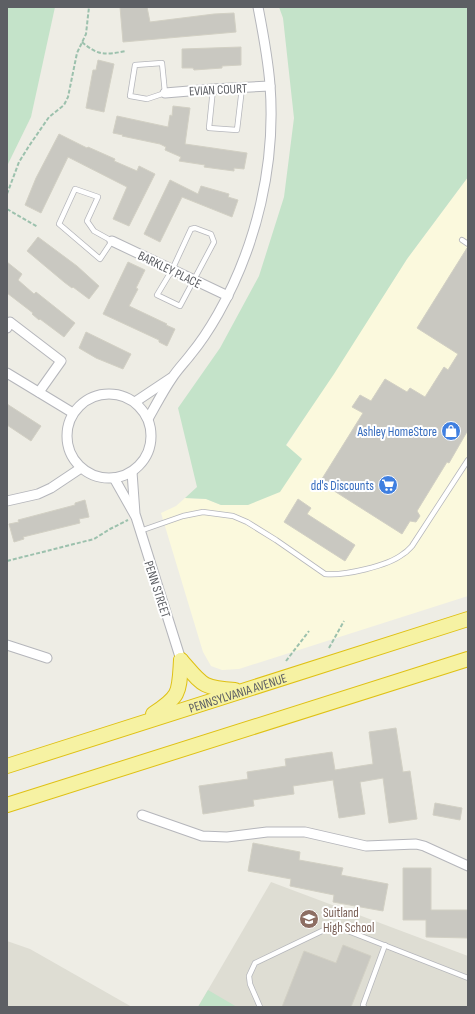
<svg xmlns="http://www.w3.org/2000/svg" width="475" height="1014" viewBox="0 0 475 1014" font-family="'Sofia Sans Condensed',sans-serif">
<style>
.commercial{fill:#fbf9dd}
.education{fill:#deddd3}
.green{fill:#c4e3c9}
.building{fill:#c9c8c1;stroke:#d2d0c4}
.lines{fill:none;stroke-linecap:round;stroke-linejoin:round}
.service-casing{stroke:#b5b6bb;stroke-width:6}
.minor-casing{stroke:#b5b6bb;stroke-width:11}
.trunk-casing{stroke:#dfc114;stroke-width:16}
.path{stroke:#9cc1ad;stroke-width:2;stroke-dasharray:4 2;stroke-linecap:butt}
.service{stroke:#fff;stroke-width:4.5}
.minor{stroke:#fff;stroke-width:9}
.trunk{stroke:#f6f2a3;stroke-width:14}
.labels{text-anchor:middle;stroke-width:4;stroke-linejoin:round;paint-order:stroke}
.street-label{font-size:13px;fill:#5d5f64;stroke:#fff}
.shop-label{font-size:13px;fill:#366cbe;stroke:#fff;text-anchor:end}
.education-label{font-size:13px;fill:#785e54;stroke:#fff;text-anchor:start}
</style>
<rect width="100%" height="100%" fill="#eeede5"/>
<polygon class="commercial" points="468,177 468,596 239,669 222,670 211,666 203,652 161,513 176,506 185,498 206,499 221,505 302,459 286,446 407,259"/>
<g class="education">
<polygon points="271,882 468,956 468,1007 198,1007"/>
<polygon points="7,941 30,949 132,1007 7,1007"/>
</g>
<g class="green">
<polygon points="7,7 55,7 31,117 7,166"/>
<polygon points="279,7 468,7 468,177 407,259 334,374 286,445 302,459 280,492 248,505 221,505 206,499 185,498 197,487 178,408 220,348 259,276 284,197 294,118 283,18"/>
<polygon points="208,990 237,1007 198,1007"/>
</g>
<g class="building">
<polygon points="120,7 147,7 150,22 214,14 234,13 236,32 123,42"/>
<polygon points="241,47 241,65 222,66 222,68 194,70 193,68 182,68 182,49"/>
<polygon points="98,60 114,64 104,112 86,108 93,70 96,70"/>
<polygon points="173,106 190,108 185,144 247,153 244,169 234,168 234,171 204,167 205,165 179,161 181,157 165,150 166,147 160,144 122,136 123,135 113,133 117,116 168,127 170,115 172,116"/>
<polygon points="59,134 87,148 88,147 115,159 114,161 137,171 139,166 155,174 129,226 113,219 127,187 68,157 41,213 25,205 36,178"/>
<polygon points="170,180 198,194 201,186 229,194 228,197 238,200 232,217 182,197 160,242 144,234"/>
<polygon points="38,237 77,266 99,286 89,299 73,287 72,288 64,282 27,251"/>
<polygon points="467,248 468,430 449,463 447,462 417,511 420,516 416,522 410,521 402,534 320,482 363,413 352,407 360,395 371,401 385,379 407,392 410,388 425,397 444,367 448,370 458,354 417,328"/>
<polygon points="7,262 22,274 18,280 34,294 36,292 75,323 64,337 40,319 39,320 32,314 33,313 7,293"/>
<polygon points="128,262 145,270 136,288 138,289 129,306 167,324 166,325 175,329 167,346 159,342 159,340 103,314"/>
<polygon points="86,332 131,354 123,369 96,358 79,348"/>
<polygon points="7,404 41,426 31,441 7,425"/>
<polygon points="298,499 311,508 307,514 355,545 345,561 284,522"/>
<polygon points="85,500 89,517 79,519 80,523 23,537 24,539 14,542 9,524 19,522 18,520 75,505 75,503"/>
<polygon points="396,728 403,772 410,771 417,819 389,823 383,778 360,782 365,814 339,818 333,780 293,786 294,794 253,800 254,806 203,814 199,786 248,779 247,772 286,766 285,759 332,752 335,770 373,764 369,732"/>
<polygon points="435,803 462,808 460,820 433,815"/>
<polygon points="253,843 300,852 299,860 343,868 341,875 388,884 383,911 333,902 334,895 290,886 291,879 248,871"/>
<polygon points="403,868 431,868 431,910 468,910 468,938 426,937 426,920 403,920"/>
<polygon points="343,945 371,956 351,1007 282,1007 304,951 336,963"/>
</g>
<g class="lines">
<defs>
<g id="service">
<polygon points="162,63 165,93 147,99 130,96 135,65"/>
<polyline points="213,89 209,128 237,130 242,88"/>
<polygon points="75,189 98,197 87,221 94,231 112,241 100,259 59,224"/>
<polygon points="195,228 211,234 214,242 180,306 157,295 172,270 191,229"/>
<polyline points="462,240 468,244"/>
<path d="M140,531L183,516L203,512L233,516L247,522L276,540L325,574C344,576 388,566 403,554C407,552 409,549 412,546L468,460"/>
<polyline points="260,1007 250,984 249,976 255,963 324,930 343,929 468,978"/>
<polyline points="364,1007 363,1005 385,945"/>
</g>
<g id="minor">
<polyline points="165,93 213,89 270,86"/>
<polyline points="112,241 228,296"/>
<polyline points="7,328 10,322 61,361 39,392"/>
<polyline points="7,373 73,413"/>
<circle cx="109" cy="436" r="42"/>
<polyline points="135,402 171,378"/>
<path d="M148,419C156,405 163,391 172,378C178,369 185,362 191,354C201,342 210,328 218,314C257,245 276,163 270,85C268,58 263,33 258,7"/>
<polyline points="132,472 135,514"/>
<polyline points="114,478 136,517 181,660"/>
<polyline points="7,501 38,494 51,488 81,468"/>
<polyline points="7,645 47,658"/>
<polyline points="142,815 202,836 227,837 267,832 305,832 366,846 416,844 424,846 468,866"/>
</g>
<g id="trunk">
<path d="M181,660C202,684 201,688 235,690"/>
<path d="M153,714C181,696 179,692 181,660"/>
<path id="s1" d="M7,766L468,619"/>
<polyline points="7,805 468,659"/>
</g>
</defs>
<use href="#service" class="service-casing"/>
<use href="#minor" class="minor-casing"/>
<use href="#trunk" class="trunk-casing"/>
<g class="path">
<path d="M82,42C98,56 106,55 126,51"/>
<polyline points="7,194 19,162 29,146 49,117 64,105 68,97 77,53 86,34 89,7"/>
<polyline points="7,209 38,227"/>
<polyline points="7,561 94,539 110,529 128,520"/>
<polyline points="329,648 344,621"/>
<polyline points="286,661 309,631"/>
</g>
<use href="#service" class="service"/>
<use href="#minor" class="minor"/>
<use href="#trunk" class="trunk"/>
</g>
<defs>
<symbol id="shop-disc" viewBox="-11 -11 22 22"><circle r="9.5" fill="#3f7fe0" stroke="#fff"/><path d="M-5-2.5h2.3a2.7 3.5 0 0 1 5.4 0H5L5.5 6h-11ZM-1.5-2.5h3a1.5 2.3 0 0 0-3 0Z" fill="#fff"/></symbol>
<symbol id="supermarket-disc" viewBox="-11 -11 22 22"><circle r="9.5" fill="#3f7fe0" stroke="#fff"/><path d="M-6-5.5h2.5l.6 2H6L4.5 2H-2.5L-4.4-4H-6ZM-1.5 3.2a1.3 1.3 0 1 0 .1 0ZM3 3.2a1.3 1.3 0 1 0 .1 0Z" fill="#fff"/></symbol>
<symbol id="school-disc" viewBox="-11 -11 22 22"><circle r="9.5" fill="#8d6e63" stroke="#fff"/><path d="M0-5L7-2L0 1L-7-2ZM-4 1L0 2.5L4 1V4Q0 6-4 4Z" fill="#fff"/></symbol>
</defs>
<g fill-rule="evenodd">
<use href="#shop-disc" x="440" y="420" width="22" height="22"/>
<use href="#supermarket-disc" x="377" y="474" width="22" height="22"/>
<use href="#school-disc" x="298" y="908" width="22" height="22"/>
</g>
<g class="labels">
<g class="street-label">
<text transform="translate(218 89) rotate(-3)" y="5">EVIAN COURT</text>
<text transform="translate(170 269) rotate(26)" y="5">BARKLEY PLACE</text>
<text transform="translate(158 589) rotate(72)" y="5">PENN STREET</text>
<text dy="5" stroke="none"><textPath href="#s1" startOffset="242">PENNSYLVANIA AVENUE</textPath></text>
</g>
<g class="shop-label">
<text x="437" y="436">Ashley HomeStore</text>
<text x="374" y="490">dd's Discounts</text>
</g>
<g class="education-label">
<text x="323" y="917">Suitland<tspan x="323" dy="15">High School</tspan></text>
</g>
</g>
<rect width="475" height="1014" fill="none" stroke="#5d5f64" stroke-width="16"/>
</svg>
